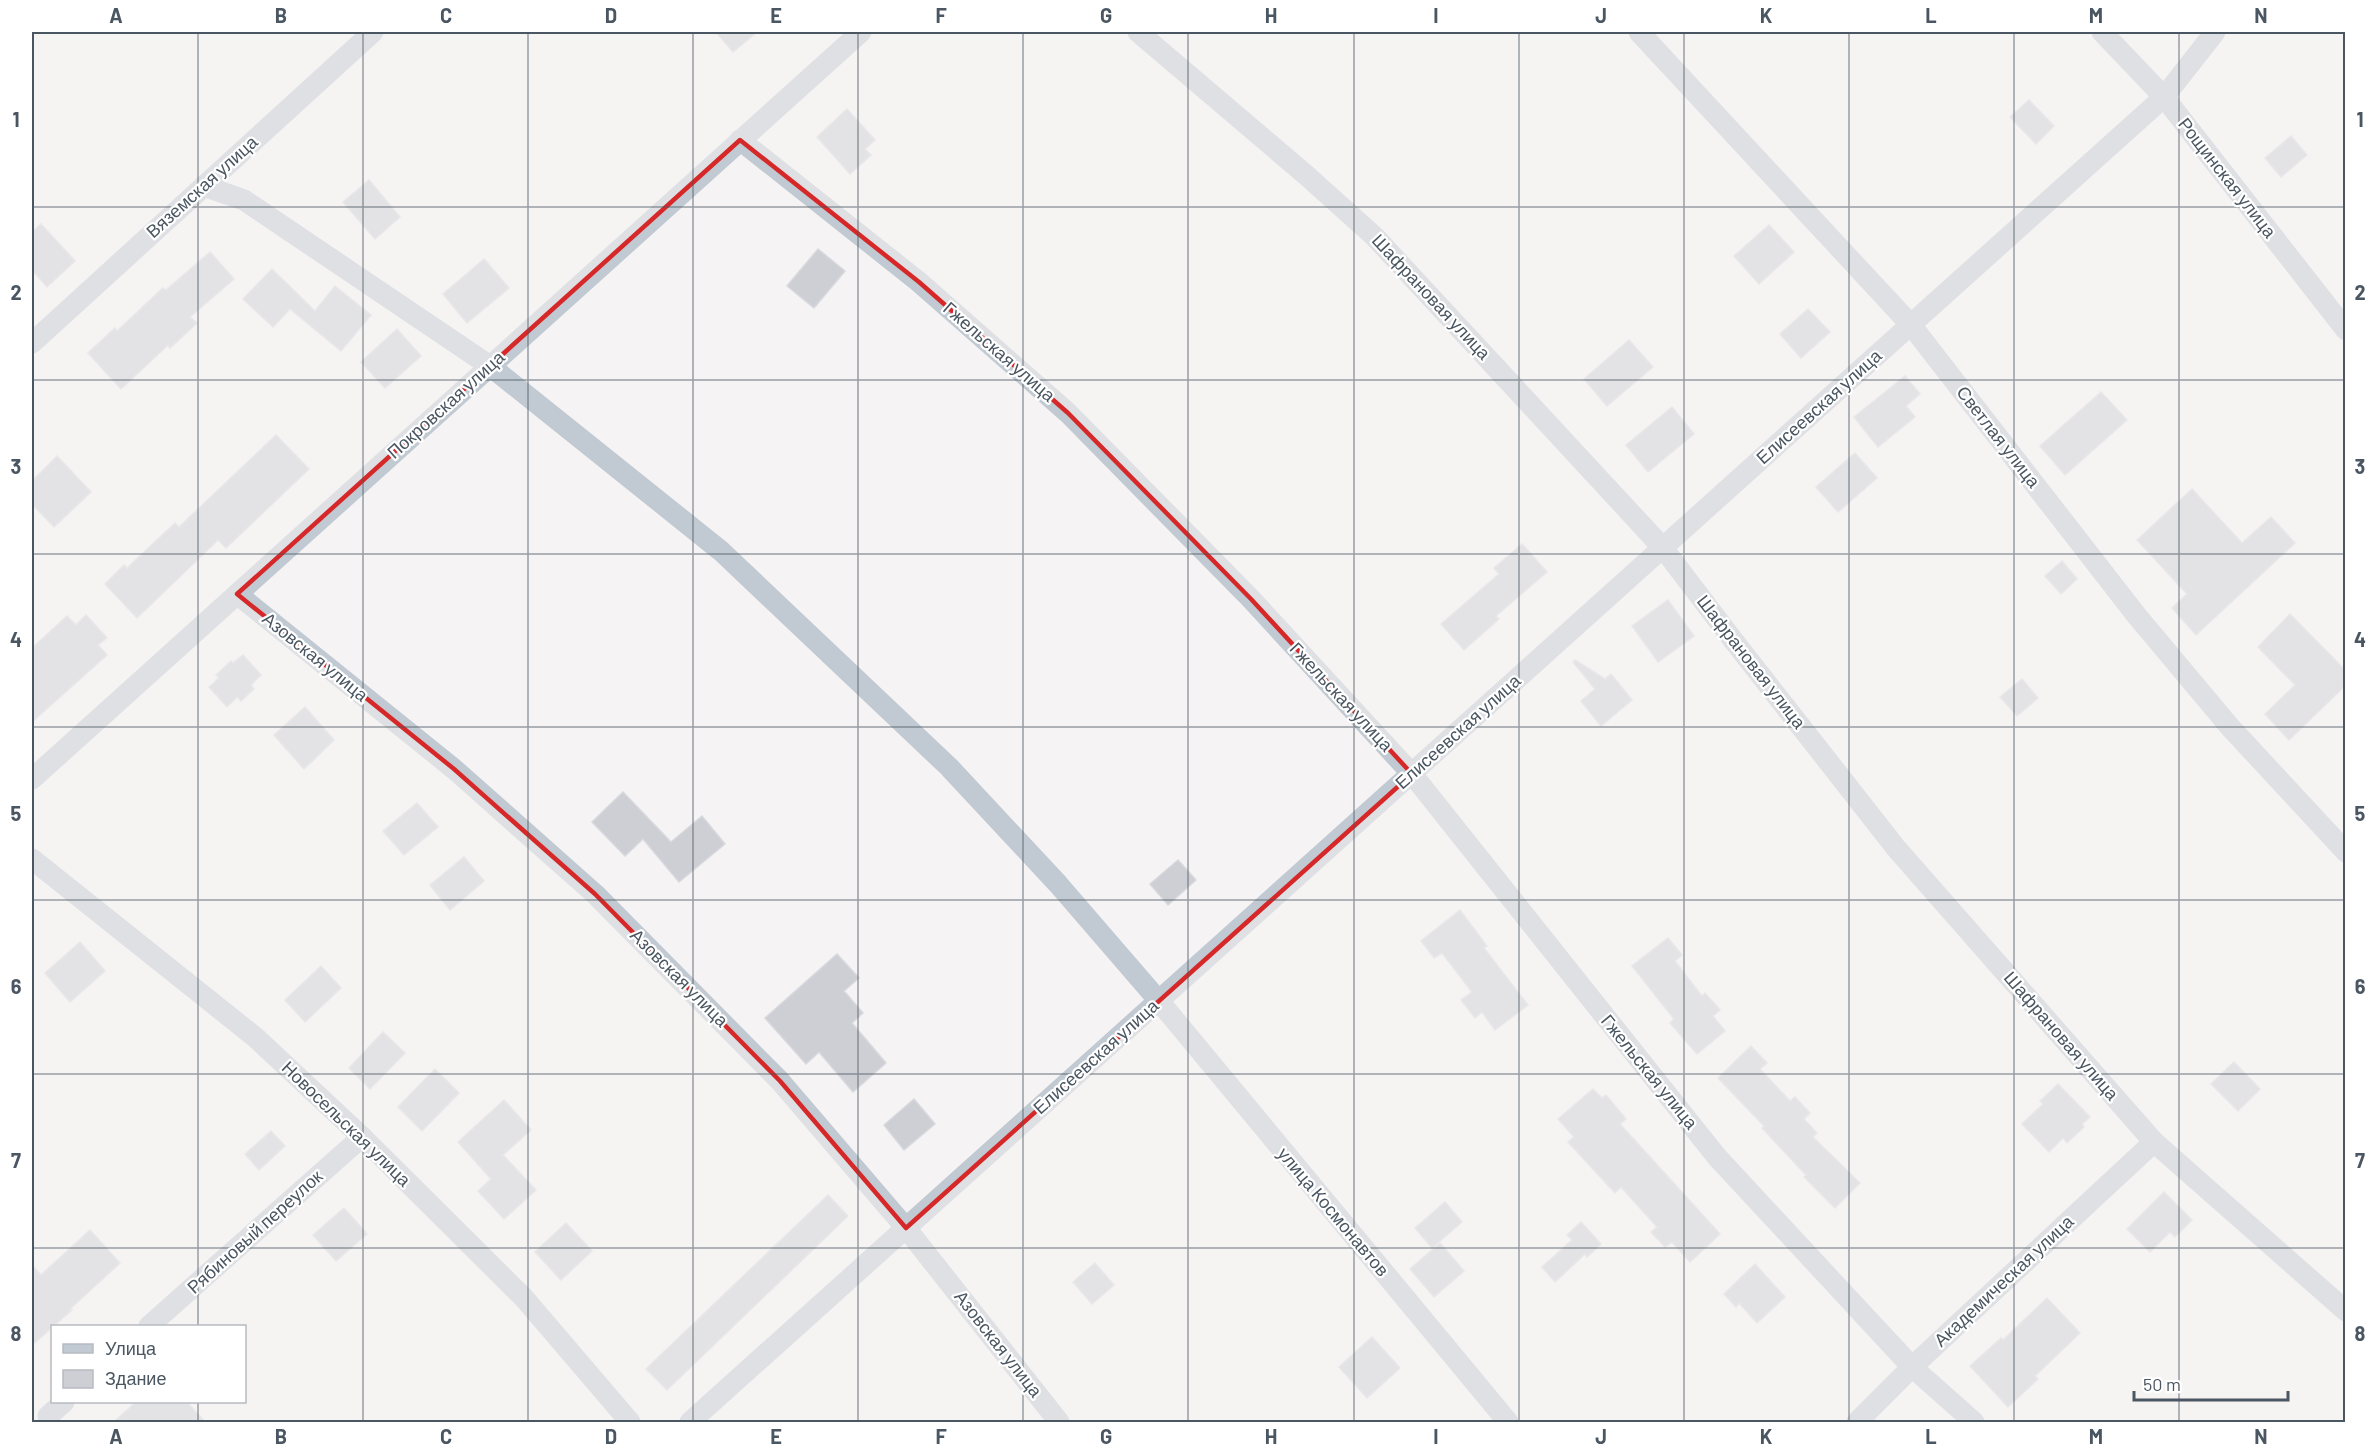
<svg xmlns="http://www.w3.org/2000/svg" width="2377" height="1454" viewBox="0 0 2377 1454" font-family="Barlow,sans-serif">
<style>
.building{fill:#cdcfd5;stroke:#d7d9de;stroke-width:1.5}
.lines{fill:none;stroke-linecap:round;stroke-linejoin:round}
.minor{stroke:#c1cad2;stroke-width:21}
.marked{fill:none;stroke:#d62828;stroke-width:4.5;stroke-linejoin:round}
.grid{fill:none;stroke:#4a5661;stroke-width:1.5;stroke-opacity:0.55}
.labels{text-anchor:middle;stroke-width:4.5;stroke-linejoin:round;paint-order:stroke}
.street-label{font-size:18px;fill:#4a5661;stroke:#fff}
.neatline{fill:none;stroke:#4a5661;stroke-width:2}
.grid-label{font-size:20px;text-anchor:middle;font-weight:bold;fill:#4a5661}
</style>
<rect width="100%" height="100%" fill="#f5f3f3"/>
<g class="building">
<polygon points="716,32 757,32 733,52"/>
<polygon points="2029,100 2054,126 2036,144 2010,117"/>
<polygon points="847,109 875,140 865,149 871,155 850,174 817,137"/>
<polygon points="2291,136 2307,155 2281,177 2265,158"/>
<polygon points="369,180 400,217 375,239 343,202"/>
<polygon points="41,224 75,261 47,287 32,270 32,232"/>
<polygon points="1769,225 1794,252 1759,284 1734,256"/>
<polygon points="818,249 845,271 814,308 787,286"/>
<polygon points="210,252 234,279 190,317 197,323 170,348 168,345 121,389 88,353 115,328 117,331 163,288 166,290"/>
<polygon points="484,259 509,288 467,323 443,294"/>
<polygon points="272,269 315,311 335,286 371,315 341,351 290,309 273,327 243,299"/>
<polygon points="1808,309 1830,332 1801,358 1780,334"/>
<polygon points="397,329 421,356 385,388 361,362"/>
<polygon points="1629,340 1653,367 1607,406 1584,379"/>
<polygon points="1905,376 1920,394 1906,406 1915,417 1878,447 1854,417"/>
<polygon points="2101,392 2127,420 2065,475 2040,446"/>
<polygon points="1672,407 1694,434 1648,472 1626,445"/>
<polygon points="276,435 309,469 226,548 218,540 137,618 105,584 124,565 127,568 175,523 179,527"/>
<polygon points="1855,453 1877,478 1838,512 1816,487"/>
<polygon points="57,456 91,492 54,527 32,504 32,481"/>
<polygon points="2192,489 2242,543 2271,517 2295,543 2196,635 2172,608 2187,594 2137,540"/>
<polygon points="1522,544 1547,572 1496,616 1499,619 1464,650 1441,624 1499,574 1494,568"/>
<polygon points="2062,561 2077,579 2061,594 2045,576"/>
<polygon points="1668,600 1694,636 1658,662 1632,626"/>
<polygon points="2290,614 2346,671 2346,685 2289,740 2265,714 2295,685 2258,647"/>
<polygon points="86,615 107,638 98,645 107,655 32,722 32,648 67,616 76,625"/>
<polygon points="243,655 261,675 251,685 254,689 241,701 237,697 227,707 209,687 219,678 216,675 231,661 233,663"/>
<polygon points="1575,660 1605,679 1611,674 1632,700 1601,726 1581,701 1595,689 1573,662"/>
<polygon points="2022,679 2038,698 2017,716 2000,697"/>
<polygon points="305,707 334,740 304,769 274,735"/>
<polygon points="623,792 671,842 702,816 725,844 679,882 643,839 625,856 592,822"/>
<polygon points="417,803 438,827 404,855 383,831"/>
<polygon points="464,857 484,881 450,910 430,885"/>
<polygon points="1178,860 1196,880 1168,905 1150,884"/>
<polygon points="1460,910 1487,946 1484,948 1528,1005 1495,1030 1482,1012 1475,1018 1461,1000 1472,992 1442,953 1434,958 1421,941"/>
<polygon points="1668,938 1682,955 1675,961 1702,996 1705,993 1720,1010 1713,1016 1725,1031 1697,1054 1670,1023 1674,1019 1632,966"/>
<polygon points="80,942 105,971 70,1002 45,973"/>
<polygon points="837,954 859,978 844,991 863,1013 852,1023 886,1063 853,1092 819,1052 806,1064 765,1018"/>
<polygon points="321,966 341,988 305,1022 285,1000"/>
<polygon points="383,1032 405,1053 370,1089 349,1068"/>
<polygon points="1751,1046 1767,1063 1760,1069 1790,1101 1795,1097 1810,1113 1804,1119 1817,1133 1813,1137 1860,1183 1835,1208 1804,1177 1806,1175 1762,1128 1764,1126 1718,1078"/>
<polygon points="2234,1062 2260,1089 2238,1111 2211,1084"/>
<polygon points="435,1069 459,1093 422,1131 398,1107"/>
<polygon points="2058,1084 2090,1117 2082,1124 2084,1127 2067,1143 2063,1138 2049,1152 2022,1124 2043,1104 2040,1101"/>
<polygon points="1593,1089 1602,1098 1606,1095 1626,1119 1620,1124 1720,1234 1690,1262 1672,1242 1665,1247 1651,1232 1657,1227 1621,1187 1615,1193 1568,1142 1574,1137 1558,1119"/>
<polygon points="914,1099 935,1124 904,1150 884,1125"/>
<polygon points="504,1100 531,1130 503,1155 536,1190 504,1219 478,1191 491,1179 458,1142"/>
<polygon points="271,1131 285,1146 259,1170 245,1154"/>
<polygon points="2164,1192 2192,1220 2175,1237 2170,1232 2150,1252 2127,1229"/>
<polygon points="828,1195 848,1216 667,1390 646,1369"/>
<polygon points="1445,1202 1462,1222 1432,1248 1415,1228"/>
<polygon points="344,1208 367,1234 336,1261 313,1235"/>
<polygon points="1581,1222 1601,1244 1587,1257 1585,1254 1555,1282 1542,1267 1572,1240 1567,1235"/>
<polygon points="566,1223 592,1251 561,1280 535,1252"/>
<polygon points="90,1230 120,1263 70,1309 72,1310 32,1345 32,1265 41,1275"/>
<polygon points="1440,1243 1464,1271 1434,1297 1410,1269"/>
<polygon points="1095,1263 1114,1285 1092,1304 1073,1282"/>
<polygon points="1755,1264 1785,1297 1757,1323 1739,1303 1736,1307 1724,1294"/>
<polygon points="2047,1298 2080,1333 2035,1376 2038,1379 2008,1407 1970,1366 2001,1338 2003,1340"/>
<polygon points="1372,1337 1400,1368 1367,1398 1339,1367"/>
<polygon points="137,1401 186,1401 205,1422 114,1422"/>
</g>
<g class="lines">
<g class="minor">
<polyline points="1138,32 1306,175 1375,237 1663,548 1733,640 1896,848 2154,1142 2346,1311"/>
<polyline points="1639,32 1911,325 2137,616 2230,727 2346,852"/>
<polyline points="2102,32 2164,97 2346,330"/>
<polyline points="740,140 919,282 1068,413 1251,599 1412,774 1717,1157 1912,1367 1974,1422"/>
<polyline points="204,186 244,200 490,366 721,551 949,767 1058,884 1159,1001 1508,1422"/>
<polyline points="32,343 373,32"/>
<polyline points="237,594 454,769 595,894 780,1081 906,1228 1059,1422"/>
<polyline points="32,779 861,32"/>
<polyline points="32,859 255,1037 362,1137 524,1298 630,1422"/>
<polyline points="149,1326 362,1137"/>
<polyline points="48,1416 64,1402"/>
<polyline points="690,1422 2164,97 2215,32"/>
<polyline points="1857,1422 1912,1367 2154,1142"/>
</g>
</g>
<path d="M0 0H2377V1454H0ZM740,140L919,282L1068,413L1251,599L1412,774L906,1228L780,1081L595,894L454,769L237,594Z" fill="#f5f3f3" fill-opacity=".55" fill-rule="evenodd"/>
<path class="marked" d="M740,140L919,282L1068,413L1251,599L1412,774L906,1228L780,1081L595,894L454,769L237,594Z"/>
<path class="grid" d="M198,32V1326M363,32V1422M528,32V1422M693,32V1422M858,32V1422M1023,32V1422M1188,32V1422M1354,32V1422M1519,32V1422M1684,32V1422M1849,32V1422M2014,32V1422M2179,32V1422M32,207H2346M32,380H2346M32,554H2346M32,727H2346M32,900H2346M32,1074H2346M32,1248H2346M198,1402V1422"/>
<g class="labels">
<g class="street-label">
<text transform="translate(2227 178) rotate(52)" y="6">Рощинская улица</text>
<text transform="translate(202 187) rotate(-42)" y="6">Вяземская улица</text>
<text transform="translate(1431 297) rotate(47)" y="6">Шафрановая улица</text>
<text transform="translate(999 352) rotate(41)" y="6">Гжельская улица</text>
<text transform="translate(446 405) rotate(-42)" y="6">Покровская улица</text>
<text transform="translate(1819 407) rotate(-42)" y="6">Елисеевская улица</text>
<text transform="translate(1998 437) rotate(52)" y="6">Светлая улица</text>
<text transform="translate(315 657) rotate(39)" y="6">Азовская улица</text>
<text transform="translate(1751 662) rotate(52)" y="6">Шафрановая улица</text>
<text transform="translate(1341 697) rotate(47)" y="6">Гжельская улица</text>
<text transform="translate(1458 732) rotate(-42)" y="6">Елисеевская улица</text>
<text transform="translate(679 978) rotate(45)" y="6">Азовская улица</text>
<text transform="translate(2061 1036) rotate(49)" y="6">Шафрановая улица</text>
<text transform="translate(1096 1057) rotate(-42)" y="6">Елисеевская улица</text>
<text transform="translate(1649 1072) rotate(51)" y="6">Гжельская улица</text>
<text transform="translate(346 1124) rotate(44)" y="6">Новосельская улица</text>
<text transform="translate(1333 1212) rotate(50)" y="6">улица Космонавтов</text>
<text transform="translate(255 1232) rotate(-42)" y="6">Рябиновый переулок</text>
<text transform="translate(2004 1281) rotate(-43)" y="6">Академическая улица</text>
<text transform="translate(998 1344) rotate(52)" y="6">Азовская улица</text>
</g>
</g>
<rect width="2377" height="1454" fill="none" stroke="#ffffff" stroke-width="66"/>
<rect x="51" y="1325" width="195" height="78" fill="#ffffff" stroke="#b7bbc0" stroke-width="1.5"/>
<rect x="63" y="1344" width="30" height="9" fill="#c1cad2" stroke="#b7bbc0" stroke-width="1.5"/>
<text x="105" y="1355" font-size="18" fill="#4a5661">Улица</text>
<rect x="63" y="1370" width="30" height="18" fill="#cdcfd5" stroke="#b7bbc0" stroke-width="1.5"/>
<text x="105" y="1385" font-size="18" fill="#4a5661">Здание</text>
<path d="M2134 1391v9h154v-9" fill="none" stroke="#4a5661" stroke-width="3"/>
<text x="2143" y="1391" font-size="18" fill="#4a5661" stroke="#ffffff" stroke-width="4.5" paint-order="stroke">50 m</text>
<rect x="33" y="33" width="2311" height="1388" class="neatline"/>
<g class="grid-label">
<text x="116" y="23">A</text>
<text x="281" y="23">B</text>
<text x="446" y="23">C</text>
<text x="611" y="23">D</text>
<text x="776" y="23">E</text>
<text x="941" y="23">F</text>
<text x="1106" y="23">G</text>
<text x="1271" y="23">H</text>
<text x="1436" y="23">I</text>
<text x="1601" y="23">J</text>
<text x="1766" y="23">K</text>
<text x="1931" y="23">L</text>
<text x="2096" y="23">M</text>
<text x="2261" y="23">N</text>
<text x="16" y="127">1</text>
<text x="2360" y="127">1</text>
<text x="16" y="300">2</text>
<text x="2360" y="300">2</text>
<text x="16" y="474">3</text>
<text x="2360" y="474">3</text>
<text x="16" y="647">4</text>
<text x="2360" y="647">4</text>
<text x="16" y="821">5</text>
<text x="2360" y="821">5</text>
<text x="16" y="994">6</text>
<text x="2360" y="994">6</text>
<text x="16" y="1168">7</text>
<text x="2360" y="1168">7</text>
<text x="16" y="1341">8</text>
<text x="2360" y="1341">8</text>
<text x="116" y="1444">A</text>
<text x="281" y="1444">B</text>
<text x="446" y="1444">C</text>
<text x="611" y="1444">D</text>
<text x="776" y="1444">E</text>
<text x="941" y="1444">F</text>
<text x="1106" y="1444">G</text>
<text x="1271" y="1444">H</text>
<text x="1436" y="1444">I</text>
<text x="1601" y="1444">J</text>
<text x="1766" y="1444">K</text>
<text x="1931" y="1444">L</text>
<text x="2096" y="1444">M</text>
<text x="2261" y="1444">N</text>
</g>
</svg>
